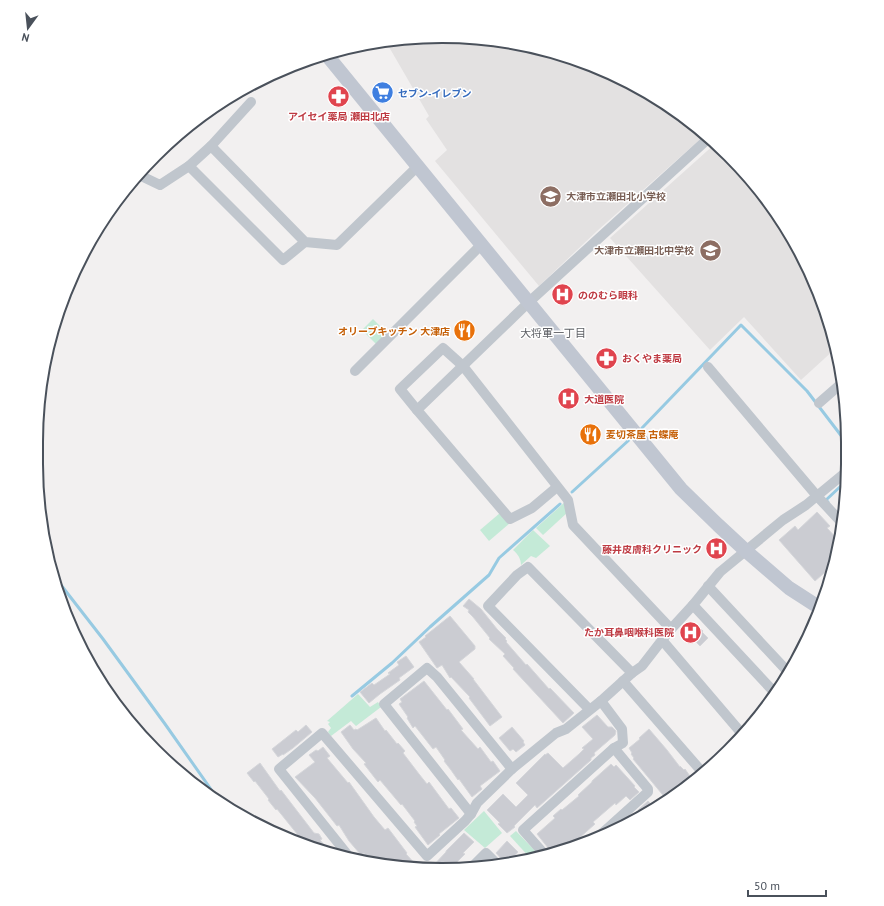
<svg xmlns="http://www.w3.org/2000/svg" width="884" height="906" viewBox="0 0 884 906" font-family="'PT Sans','Noto Sans JP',sans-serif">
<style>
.education{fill:#e3e1e1}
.green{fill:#c4ead7}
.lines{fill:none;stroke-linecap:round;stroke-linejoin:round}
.stream{stroke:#97cae2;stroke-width:3}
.building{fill:#cbccd2;stroke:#d5d6da}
.street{stroke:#c0c6cd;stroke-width:10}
.secondary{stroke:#c0c6d1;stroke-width:14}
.labels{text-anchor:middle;stroke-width:3;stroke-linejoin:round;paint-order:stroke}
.shop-label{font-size:10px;font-weight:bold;fill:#366cbe;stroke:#fff;text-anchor:start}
.health-label{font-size:10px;font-weight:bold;fill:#be3a42;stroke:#fff;text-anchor:start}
.education-label{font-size:10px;font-weight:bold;fill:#785e54;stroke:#fff;text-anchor:start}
.food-label{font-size:10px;font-weight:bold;fill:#c56008;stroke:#fff;text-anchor:end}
.neighbourhood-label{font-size:11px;fill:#5d5f64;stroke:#fff}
.rim{fill:none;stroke:#4a515b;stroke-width:2}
</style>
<rect width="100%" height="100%" fill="#f2f0f0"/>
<g class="education">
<polygon points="440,38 495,40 573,58 645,91 706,134 597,231 539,286 435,161 447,150 426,119 429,116 389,47"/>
<polygon points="716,143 764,195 806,263 834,337 836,348 801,380 744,317 710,350 610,238"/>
</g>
<g class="green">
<polygon points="373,319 387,333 376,344 362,330"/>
<polygon points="565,502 568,512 543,535 536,528"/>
<polygon points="500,513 510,523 489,541 480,530"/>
<path d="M533,530L550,546L536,558L531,556L521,565C521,559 518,554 513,550Z"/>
<polygon points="358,694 370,707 378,702 381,707 356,726 351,721 331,736 328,732 331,728 328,724 330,722 327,721"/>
<polygon points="484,811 502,833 485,848 464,830"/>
<polygon points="516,831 541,857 531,859 510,836"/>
</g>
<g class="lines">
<g class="stream">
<polyline points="642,428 741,325 807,391 846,442"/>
<polyline points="572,492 629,440"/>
<polyline points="828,502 826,500 842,485"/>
<polyline points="54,576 103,639 165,724 222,805"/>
<polyline points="352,696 392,663 430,627 489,575 499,558 560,504"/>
</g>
</g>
<g class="building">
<polygon points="817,512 830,526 827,528 839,541 835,556 828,563 831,567 815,581 779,540 795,526 798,530"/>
<polygon points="469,599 481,609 497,629 506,638 505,639 507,641 506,642 526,665 527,664 549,689 550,688 574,713 563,723 513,669 514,668 503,656 505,654 489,639 490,638 473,617 468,612 469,610 463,606"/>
<polygon points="450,616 475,646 475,649 459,662 474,679 473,679 502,717 490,726 469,698 470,697 451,677 450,678 442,665 437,668 419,642 426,637 425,636"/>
<polygon points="696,624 703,631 702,632 708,638 700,646 687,633"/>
<polygon points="406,656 414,667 399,678 400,680 380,694 369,703 360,692 372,683 374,685 390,674 388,673 399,665 397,662"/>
<polygon points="424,681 447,710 448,709 463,729 461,730 478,749 480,747 491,762 493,761 500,771 480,786 482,789 472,797 459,779 458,780 451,770 444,761 445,760 436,747 433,749 415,726 413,728 407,718 408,717 399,704 402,702 400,699"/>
<polygon points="597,715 608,727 612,727 616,731 615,735 594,753 595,755 591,758 591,760 537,808 535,805 514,826 515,827 507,833 498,824 500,823 487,810 503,794 516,807 528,795 516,783 545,754 545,755 548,753 563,768 579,754 584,749 582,748 593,739 582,727"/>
<polygon points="376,718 385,731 386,730 397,744 398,743 405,751 403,753 419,774 427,784 429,782 449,809 451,808 459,818 439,834 440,835 428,845 415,827 417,826 414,822 415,821 402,804 401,805 380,780 378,782 364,764 366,763 353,749 341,732 350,725 354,730 356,729 357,730"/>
<polygon points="306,725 312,732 293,748 283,755 283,754 278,757 272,749 296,730 298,732"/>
<polygon points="512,727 524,741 523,742 525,745 516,752 513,749 510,751 499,738"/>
<polygon points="649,729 667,750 680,767 680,766 684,770 685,769 694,782 689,786 667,800 633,759 634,758 631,754 632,753 629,748 640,739 639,738"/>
<polygon points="323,747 330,756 327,758 348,783 349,782 374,817 385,830 388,828 407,853 406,854 417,866 370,863 364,853 361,855 349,841 339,825 337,826 315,798 295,777 315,762 309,755 316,750 318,751"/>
<polygon points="260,763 280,791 281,790 314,833 319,834 322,839 320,840 330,852 306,845 277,809 276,810 268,800 269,799 255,781 254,782 247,773"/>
<polygon points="611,764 614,767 616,765 635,786 634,787 639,792 630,800 626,796 616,805 615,803 593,822 595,824 578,839 579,841 573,846 571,844 564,850 553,854 537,834 555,818 553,816 561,809 562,810 579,796 578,795 592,782 592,781"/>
<polygon points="648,801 654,808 643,815 638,810"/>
<polygon points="464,833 474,842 463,853 465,854 454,865 455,868 432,867 446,852 446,851"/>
<polygon points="507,841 518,852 508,863 505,863 496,853"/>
</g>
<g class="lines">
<g class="street">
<polyline points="211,146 251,102"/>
<polyline points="137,174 160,185 189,166"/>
<polyline points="305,242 283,260 189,166 211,146 305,242 337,245 418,166"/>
<polyline points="708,367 817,496 843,524"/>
<polyline points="355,371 482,244"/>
<polyline points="819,403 842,383"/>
<polyline points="417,410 400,389 443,348 463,366 568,500 573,525 671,629 693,605"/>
<polyline points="557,487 532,508 510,519 417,410 529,302 710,137"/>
<polyline points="708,586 789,673"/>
<polyline points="662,640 743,735"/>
<polyline points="632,673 642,666 666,635"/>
<polyline points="623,681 703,773"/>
<polyline points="775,693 693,605 720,572 783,520 806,505 846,472"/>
<polyline points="471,814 384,704 427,668 437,677 512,769 556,733 566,729 601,701 632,673 528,567 517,575 488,606 590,710"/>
<polyline points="598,837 648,792 648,789 614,748"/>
<polyline points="546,856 523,830 614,748 623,743 622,729 601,701"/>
<polyline points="351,859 279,769 322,733 427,856 465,821 471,814 477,803 512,769"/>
<polyline points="470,869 486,853 497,864"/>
</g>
<polyline class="secondary" points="326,54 681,489 718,525 746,551 789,588 820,608"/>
</g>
<defs>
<symbol id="supermarket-disc" viewBox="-11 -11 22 22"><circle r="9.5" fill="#3f7fe0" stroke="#fff"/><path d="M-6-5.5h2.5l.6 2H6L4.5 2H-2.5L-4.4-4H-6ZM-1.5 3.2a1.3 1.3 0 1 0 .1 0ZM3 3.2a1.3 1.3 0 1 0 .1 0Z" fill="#fff"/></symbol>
<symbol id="pharmacy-disc" viewBox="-11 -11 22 22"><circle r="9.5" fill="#e0444e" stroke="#fff"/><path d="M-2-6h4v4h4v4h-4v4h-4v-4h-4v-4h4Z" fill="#fff"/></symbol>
<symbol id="school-disc" viewBox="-11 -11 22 22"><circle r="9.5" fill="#8d6e63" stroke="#fff"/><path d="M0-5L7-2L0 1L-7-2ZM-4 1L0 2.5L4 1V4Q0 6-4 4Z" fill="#fff"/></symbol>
<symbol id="hospital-disc" viewBox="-11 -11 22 22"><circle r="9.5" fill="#e0444e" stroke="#fff"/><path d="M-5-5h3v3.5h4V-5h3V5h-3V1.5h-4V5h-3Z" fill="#fff"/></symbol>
<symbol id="restaurant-disc" viewBox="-11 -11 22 22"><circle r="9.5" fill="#e8710a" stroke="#fff"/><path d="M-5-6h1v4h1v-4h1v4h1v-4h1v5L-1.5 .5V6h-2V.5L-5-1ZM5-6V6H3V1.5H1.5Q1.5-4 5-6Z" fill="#fff"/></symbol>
</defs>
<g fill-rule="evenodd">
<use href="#supermarket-disc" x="370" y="80" width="25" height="25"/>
<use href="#pharmacy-disc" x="326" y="84" width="25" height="25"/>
<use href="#school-disc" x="538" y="184" width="25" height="25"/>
<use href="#school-disc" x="698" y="238" width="25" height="25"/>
<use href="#hospital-disc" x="550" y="282" width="25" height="25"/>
<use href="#restaurant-disc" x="452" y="318" width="25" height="25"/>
<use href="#pharmacy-disc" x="594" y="346" width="25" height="25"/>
<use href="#hospital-disc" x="556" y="386" width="25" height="25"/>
<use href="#restaurant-disc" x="578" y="422" width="25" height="25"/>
<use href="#hospital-disc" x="704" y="536" width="25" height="25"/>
<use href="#hospital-disc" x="678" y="620" width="25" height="25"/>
</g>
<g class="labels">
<g class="shop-label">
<text x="398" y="97">セブン-イレブン</text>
</g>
<g class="health-label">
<text x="339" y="120" text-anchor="middle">アイセイ薬局 瀬田北店</text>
<text x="578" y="299">ののむら眼科</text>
<text x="622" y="362">おくやま薬局</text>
<text x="584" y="403">大道医院</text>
<text x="702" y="553" text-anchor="end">藤井皮膚科クリニック</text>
<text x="674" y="636" text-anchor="end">たか耳鼻咽喉科医院</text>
</g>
<g class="education-label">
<text x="566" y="200">大津市立瀬田北小学校</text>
<text x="694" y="254" text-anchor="end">大津市立瀬田北中学校</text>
</g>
<g class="food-label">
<text x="450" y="335">オリーブキッチン 大津店</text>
<text x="606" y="438" text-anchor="start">麦切茶屋 古蝶庵</text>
</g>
<g class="neighbourhood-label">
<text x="553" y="337">大将軍一丁目</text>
</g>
</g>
<path d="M0 0H884V906H0ZM442 43H442A399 399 0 0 1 841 442V464A399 399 0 0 1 442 863H442A399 399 0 0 1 43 464V442A399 399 0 0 1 442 43Z" fill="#fff" fill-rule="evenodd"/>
<path class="rim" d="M442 43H442A399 399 0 0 1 841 442V464A399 399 0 0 1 442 863H442A399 399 0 0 1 43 464V442A399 399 0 0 1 442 43Z"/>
<g transform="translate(28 28) rotate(195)" stroke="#ffffff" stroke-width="3" paint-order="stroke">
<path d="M0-3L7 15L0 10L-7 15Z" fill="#4a515b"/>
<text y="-6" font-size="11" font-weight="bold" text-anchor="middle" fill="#4a515b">N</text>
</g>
<path d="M748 890v6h78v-6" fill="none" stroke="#4a515b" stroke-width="2"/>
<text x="754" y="890" font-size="12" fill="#4a515b" stroke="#ffffff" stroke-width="3" paint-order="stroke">50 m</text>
</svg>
